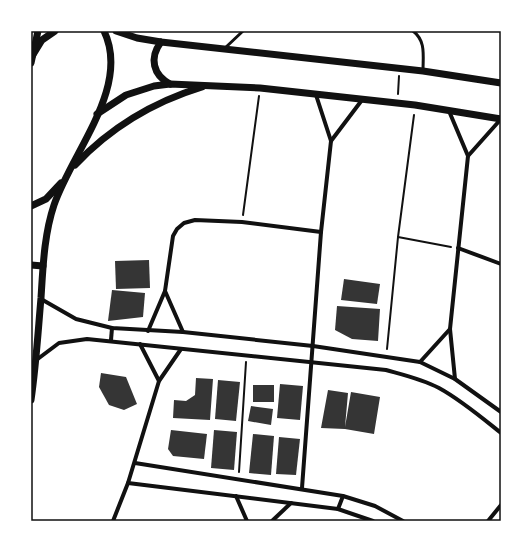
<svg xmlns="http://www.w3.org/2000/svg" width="532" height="552" viewBox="0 0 532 552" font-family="Commissioner,sans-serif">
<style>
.building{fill:#353535}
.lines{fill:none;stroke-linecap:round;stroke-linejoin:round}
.path{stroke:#111;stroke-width:2}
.service{stroke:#111;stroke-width:3}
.minor{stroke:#111;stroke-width:4}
.tertiary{stroke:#111;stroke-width:7}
.neatline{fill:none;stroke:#111;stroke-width:1.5}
</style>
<rect width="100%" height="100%" fill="#fff"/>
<g class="building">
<polygon points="149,260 150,288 116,289 115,261"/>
<polygon points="344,279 380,284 377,304 341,300"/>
<polygon points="112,290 145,293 143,317 108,321"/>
<polygon points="337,306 380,309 378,341 352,339 335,330"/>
<polygon points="101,373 126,377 137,404 124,410 109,405 99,387"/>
<polygon points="196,378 213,379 210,420 173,418 174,400 186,401 195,395"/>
<polygon points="218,380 240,382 236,421 215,419"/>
<polygon points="280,384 303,386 300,420 277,418"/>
<rect x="253" y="385" width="21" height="17"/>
<polygon points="328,390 348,393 345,427 351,392 380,397 374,434 345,429 321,428"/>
<polygon points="251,406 273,409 271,425 248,421"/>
<polygon points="171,430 207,434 204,459 173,456 168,449"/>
<polygon points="214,430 237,432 234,470 211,468"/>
<polygon points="253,434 274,436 271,475 249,473"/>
<polygon points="279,437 300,439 296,475 276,474"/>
</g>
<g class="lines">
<g class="path">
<polyline points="398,94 399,76"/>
<polyline points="243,215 259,96"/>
<polyline points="398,237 451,247"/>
<polyline points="387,349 398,237 414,115"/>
<polyline points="239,472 246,362"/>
</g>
<g class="service">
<path d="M413,31C426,41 423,55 423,71"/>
<polyline points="225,48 243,31"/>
</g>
<g class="minor">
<polyline points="449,111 468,156 450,329 455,379"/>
<polyline points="331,141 362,100"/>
<polyline points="468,156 501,119"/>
<polyline points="458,248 501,264"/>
<polyline points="165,291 183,332"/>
<polyline points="41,299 76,319 112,328 183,332 313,346 420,362 455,379 501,412"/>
<polyline points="148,331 165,291 173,236 177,229 184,223 195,220 242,222 321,232"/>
<polyline points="111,340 112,328"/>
<polyline points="140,344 159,381"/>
<path d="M35,361L59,343L87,339L386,370C404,375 422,379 439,388C461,400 481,417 501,433"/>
<polyline points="420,362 450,329"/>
<polyline points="135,463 343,496 375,506 403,521"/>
<polyline points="128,483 338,509 373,521"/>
<polyline points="302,488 321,232 331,141 316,95"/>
<polyline points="236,496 247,521"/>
<polyline points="338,509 343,496"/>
<polyline points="113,521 128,483 159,381 181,349"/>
<polyline points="272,521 291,503"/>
<polyline points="488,521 501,505"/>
</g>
<g class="tertiary">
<polyline points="116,31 137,38 161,42 423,71 501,83"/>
<path d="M161,42C149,58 153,75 170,84"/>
<polyline points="31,58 42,40 55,31"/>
<polyline points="31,63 38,31"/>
<polyline points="97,114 126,95 154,86 170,84 260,88 415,105 501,119"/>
<path d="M75,165C110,128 153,102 202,87"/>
<polyline points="31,206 46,199 61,183"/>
<polyline points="31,265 43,266"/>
<path d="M31,400C36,366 38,332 41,298C43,267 44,235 54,205C72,152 131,87 104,31"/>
</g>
</g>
<rect width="532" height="552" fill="none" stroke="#ffffff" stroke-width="64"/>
<rect x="32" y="32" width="468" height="488" class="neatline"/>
</svg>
